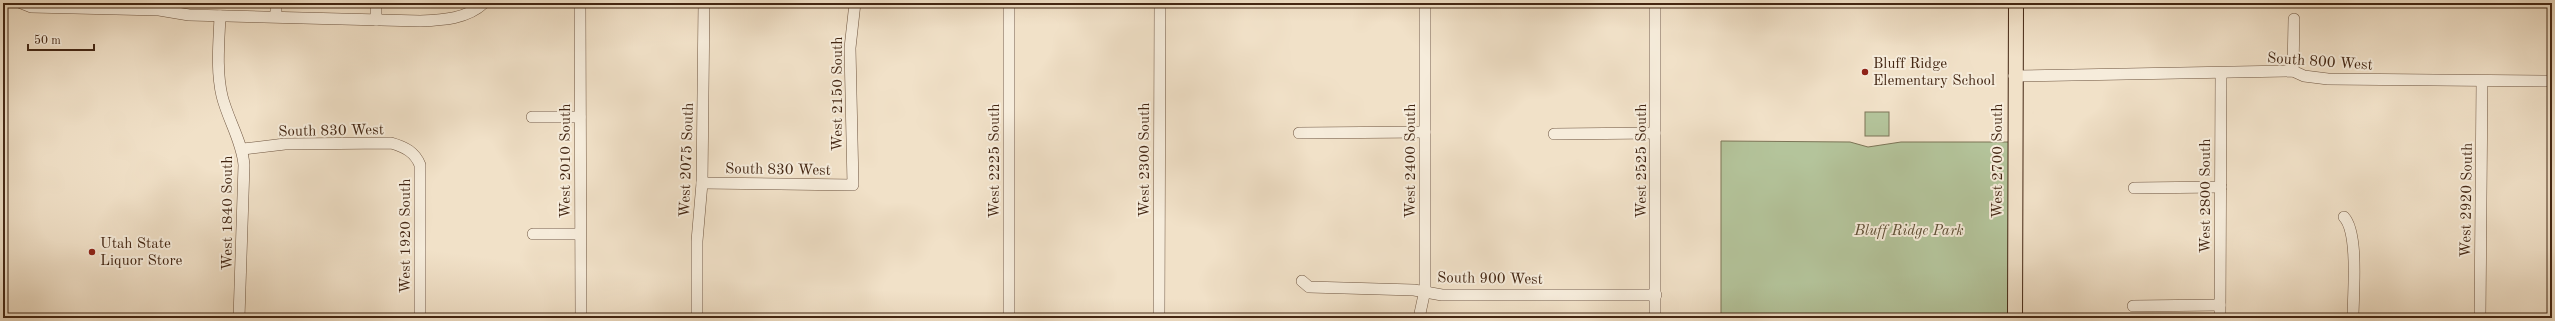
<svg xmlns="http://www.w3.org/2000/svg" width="2555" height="321" viewBox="0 0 2555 321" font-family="'Old Standard TT',serif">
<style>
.green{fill:#b4c49b;stroke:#7c7557}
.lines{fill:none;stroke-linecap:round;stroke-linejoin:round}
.minor-casing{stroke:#6e5540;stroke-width:12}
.major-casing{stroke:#432613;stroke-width:16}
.minor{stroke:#f6ecdb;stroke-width:11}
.major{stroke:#f1e1c8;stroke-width:14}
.poi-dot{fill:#8f2418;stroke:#f6ecdb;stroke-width:1.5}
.labels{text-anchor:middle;stroke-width:4;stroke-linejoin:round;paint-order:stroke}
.street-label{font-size:15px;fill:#432613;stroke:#f6ecdb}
.poi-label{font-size:15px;fill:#432613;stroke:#f6ecdb;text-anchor:start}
.park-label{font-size:15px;font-style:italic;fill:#5f4e35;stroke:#f6ecdb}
</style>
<rect width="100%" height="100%" fill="#f1e1c8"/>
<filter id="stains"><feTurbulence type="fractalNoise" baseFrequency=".005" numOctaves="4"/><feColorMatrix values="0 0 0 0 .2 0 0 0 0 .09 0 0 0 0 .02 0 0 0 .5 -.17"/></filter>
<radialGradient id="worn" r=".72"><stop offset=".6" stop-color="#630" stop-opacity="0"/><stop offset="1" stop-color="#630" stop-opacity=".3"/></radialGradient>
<g class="green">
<rect x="1865" y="112" width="24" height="24"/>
<polygon points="1721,141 1850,142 1868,147 1901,142 2009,142 2011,318 1721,318"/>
</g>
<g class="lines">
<defs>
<g id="minor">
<path d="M21,3L31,7L159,10L189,15L420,21C443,20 467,19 484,3"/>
<polyline points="376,3 376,20"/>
<polyline points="580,3 581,318"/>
<polyline points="1009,3 1009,318"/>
<path d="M220,16C219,42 216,70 222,96C228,120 242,141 244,165L239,318"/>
<polyline points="276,16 276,3"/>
<polyline points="2293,71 2294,19"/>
<polyline points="2014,76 2293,71 2304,76 2328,79 2552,81"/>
<polyline points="532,117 580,117"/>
<polyline points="1299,133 1425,132"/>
<polyline points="1554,134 1655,133"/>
<path d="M243,149L285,144L391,143C405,147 415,152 420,165V318"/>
<polyline points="702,183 853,185 850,48 855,3"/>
<polyline points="2134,188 2221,187"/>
<path d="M2344,217C2359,233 2353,295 2353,318"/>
<polyline points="533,234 580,234"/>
<polyline points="1302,281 1309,287 1414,290 1442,295 1656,295"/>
<polyline points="2133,306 2220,305"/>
<polyline points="697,318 697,241 702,183 704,3"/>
<polyline points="1159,318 1160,3"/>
<polyline points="1419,318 1425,290 1425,3"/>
<polyline points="1655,318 1655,3"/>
<polyline points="2220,318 2221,73"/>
<polyline points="2480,318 2482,81"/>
</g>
<polyline id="major" points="2015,318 2016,3"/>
</defs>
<use href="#minor" class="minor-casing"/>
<use href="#major" class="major-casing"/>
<use href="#minor" class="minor"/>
<use href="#major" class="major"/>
</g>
<g class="poi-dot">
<circle cx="1865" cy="72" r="4"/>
<circle cx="92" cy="252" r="4"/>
</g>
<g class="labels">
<g class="street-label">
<text transform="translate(2320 61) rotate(4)" y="5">South 800 West</text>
<text transform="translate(837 94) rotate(-90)" y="5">West 2150 South</text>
<text transform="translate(331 130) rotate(-1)" y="5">South 830 West</text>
<text transform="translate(686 160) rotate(-88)" y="5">West 2075 South</text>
<text transform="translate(1144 160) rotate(-90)" y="5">West 2300 South</text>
<text transform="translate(565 161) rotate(-90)" y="5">West 2010 South</text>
<text transform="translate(994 161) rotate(-90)" y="5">West 2225 South</text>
<text transform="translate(1410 161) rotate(-90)" y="5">West 2400 South</text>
<text transform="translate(1641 161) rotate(-90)" y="5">West 2525 South</text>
<text transform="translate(1997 161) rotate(-90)" y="5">West 2700 South</text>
<text transform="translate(778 169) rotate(1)" y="5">South 830 West</text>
<text transform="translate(2205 196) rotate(-90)" y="5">West 2800 South</text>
<text transform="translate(2466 200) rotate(-89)" y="5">West 2920 South</text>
<text transform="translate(227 213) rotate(-90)" y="5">West 1840 South</text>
<text transform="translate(405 236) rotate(-90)" y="5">West 1920 South</text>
<text transform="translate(1490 278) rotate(1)" y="5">South 900 West</text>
</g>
<g class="poi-label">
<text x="1873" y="68">Bluff Ridge<tspan x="1873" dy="17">Elementary School</tspan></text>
<text x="100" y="248">Utah State<tspan x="100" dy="17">Liquor Store</tspan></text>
</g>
<g class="park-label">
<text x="1909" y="235">Bluff Ridge Park</text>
</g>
</g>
<rect width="2555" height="321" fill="none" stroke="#f1e1c8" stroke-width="16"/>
<rect x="4" y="4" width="2547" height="313" fill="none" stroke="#432613" stroke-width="2"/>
<rect x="8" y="8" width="2539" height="305" fill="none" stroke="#432613"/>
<path d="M28 44v6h66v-6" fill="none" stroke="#432613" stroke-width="2"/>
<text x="34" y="44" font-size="12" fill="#432613" stroke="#f6ecdb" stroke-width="3" paint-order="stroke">50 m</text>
<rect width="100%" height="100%" filter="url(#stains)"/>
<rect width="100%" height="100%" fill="url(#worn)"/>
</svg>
